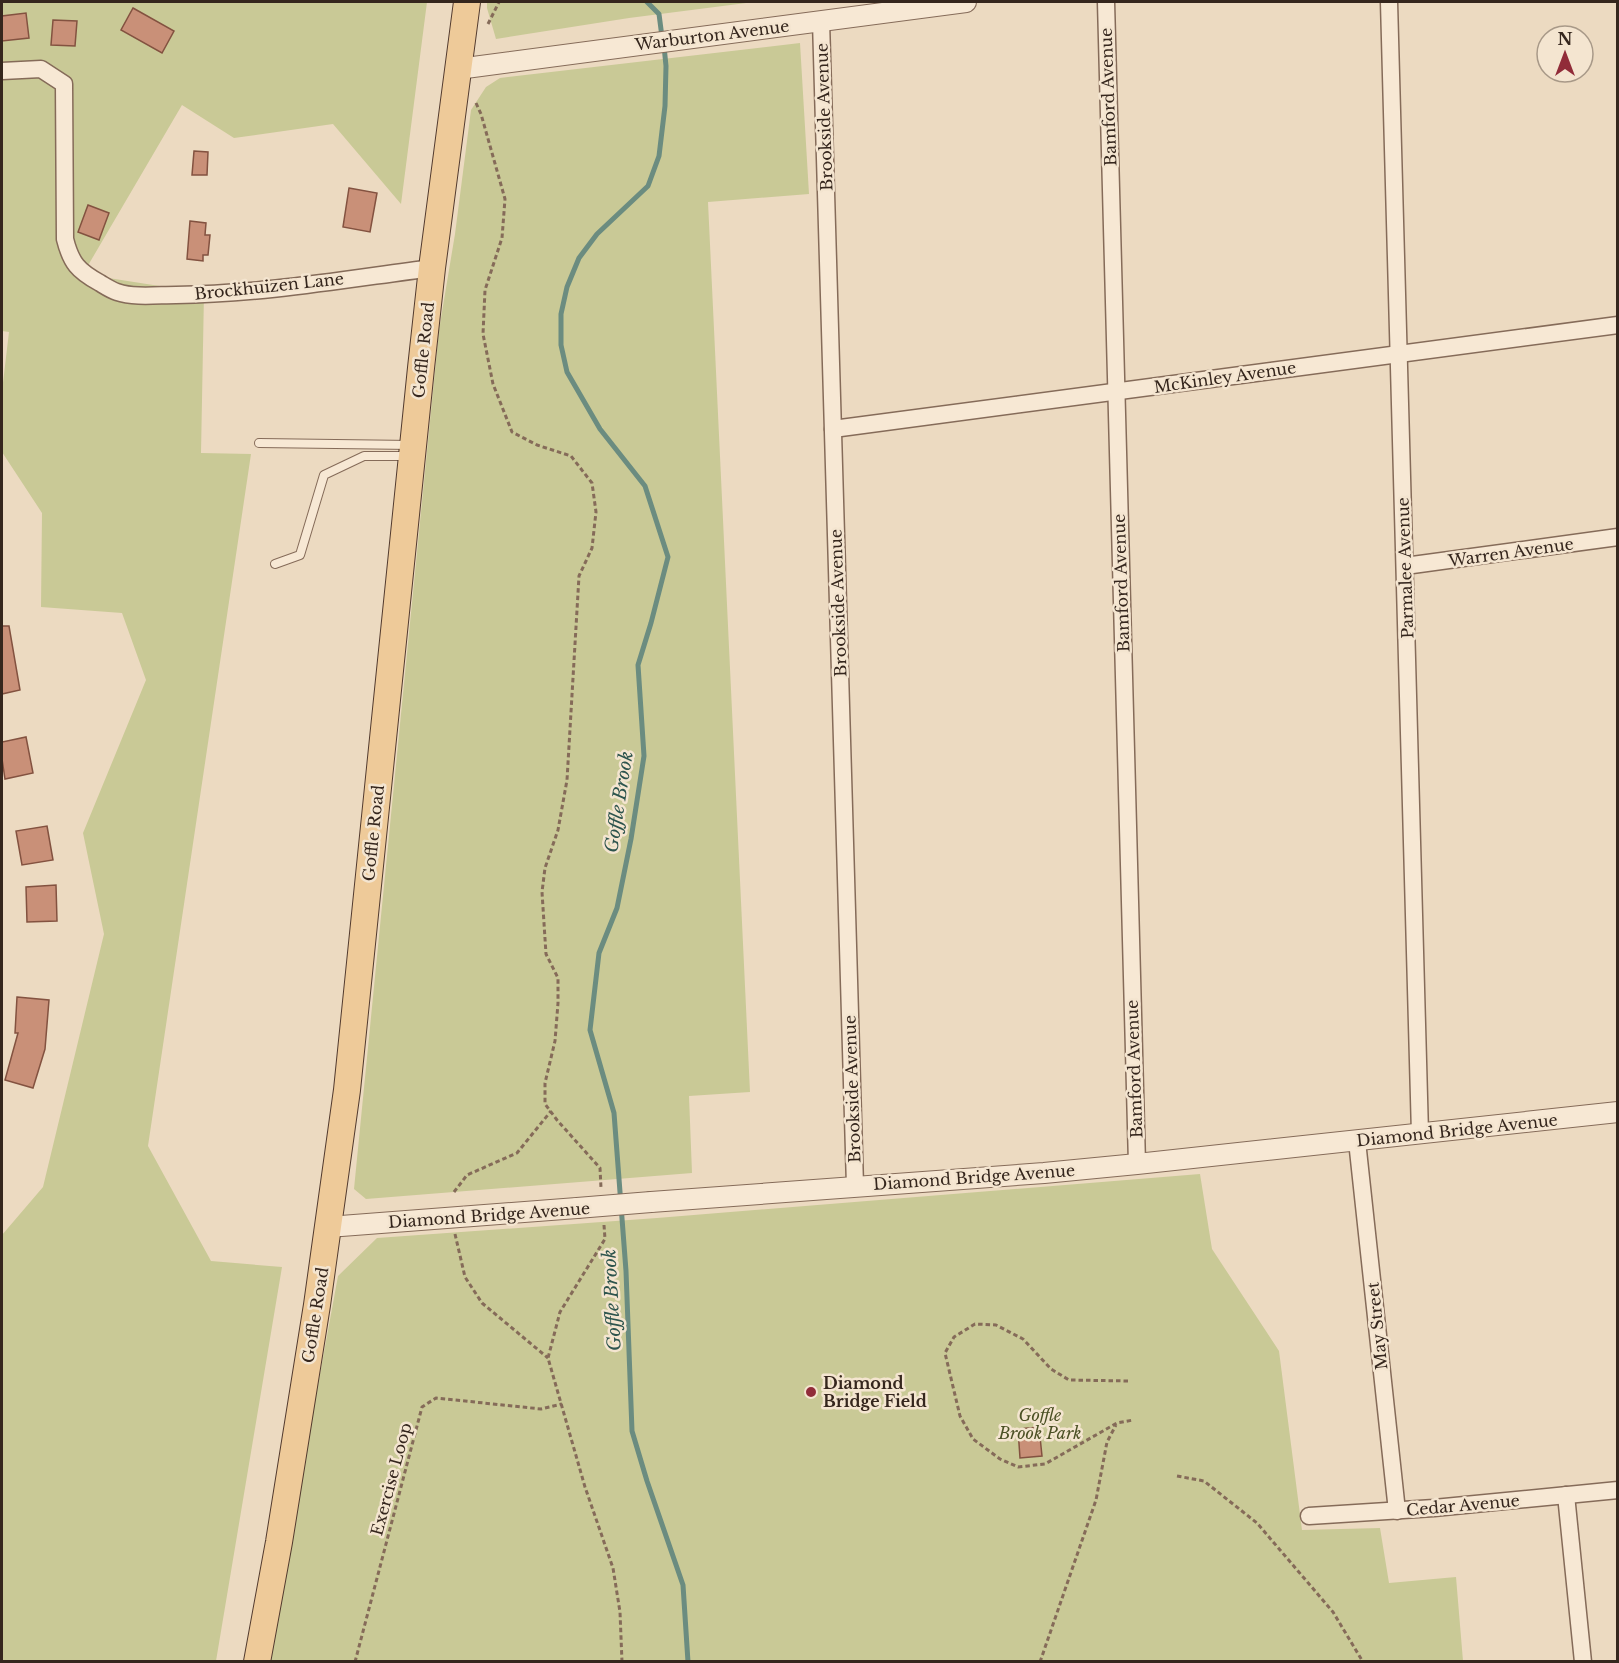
<svg xmlns="http://www.w3.org/2000/svg" width="1619" height="1663" viewBox="0 0 1619 1663" font-family="'Libre Baskerville',serif">
<style>
.green{fill:#c9c996}
.lines{fill:none;stroke-linecap:round;stroke-linejoin:round}
.stream{stroke:#6b8c80;stroke-width:5}
.building{fill:#c99078;stroke:#835240;stroke-width:1.5}
.service-casing{stroke:#856b59;stroke-width:10}
.minor-casing{stroke:#856b59;stroke-width:19}
.tertiary-casing{stroke:#856b59;stroke-width:22}
.primary-casing{stroke:#523a2e;stroke-width:28}
.path{stroke:#856b59;stroke-width:3;stroke-dasharray:4.5 3;stroke-linecap:butt}
.service{stroke:#f7e8d4;stroke-width:8}
.minor{stroke:#f7e8d4;stroke-width:16}
.tertiary{stroke:#f7e8d4;stroke-width:20}
.primary{stroke:#eeca99;stroke-width:26}
.tertiary-bridge-casing{stroke:#856b59;stroke-width:22;stroke-linecap:butt}
.tertiary-bridge{stroke:#f7e8d4;stroke-width:20}
.poi-dot{fill:#912c39;stroke:#f4e5d0;stroke-width:2}
.labels{text-anchor:middle;stroke-width:5;stroke-linejoin:round;paint-order:stroke}
.street-label{font-size:16px;fill:#35261d;stroke:#f4e5d0}
.poi-label{font-size:16px;font-weight:bold;fill:#35261d;stroke:#f4e5d0;text-anchor:start}
.park-label{font-size:16px;font-style:italic;fill:#4b5024;stroke:#f4e5d0}
.water-label{font-size:18px;font-style:italic;fill:#2d544d;stroke:#f4e5d0}
</style>
<rect width="100%" height="100%" fill="#ecdac1"/>
<g class="green">
<polygon points="2,2 427,2 401,204 333,124 234,138 182,105 83,274 204,293 201,453 251,454 148,1146 211,1261 282,1267 216,1661 2,1662 2,1235 43,1187 104,934 83,833 146,680 122,613 41,607 42,513 2,452 2,391 9,332 2,331"/>
<polygon points="487,2 754,2 629,18 496,39 487,8"/>
<polygon points="800,43 809,194 708,202 750,1092 689,1096 692,1173 366,1199 354,1189 439,330 455,234 471,110 486,87 500,78"/>
<polygon points="1200,1174 1212,1249 1279,1351 1302,1530 1380,1528 1389,1583 1456,1577 1463,1661 267,1662 338,1276 377,1238 657,1218"/>
</g>
<g class="lines">
<g class="stream">
<polyline points="647,2 659,14 662,37"/>
<polyline points="664,46 666,66 665,106 659,156 648,186 597,234 579,258 567,287 561,314 561,345 567,372 600,429 645,486 668,557 651,623 638,665 644,756 631,839 617,908 599,953 590,1030 614,1113 626,1271 632,1431 647,1481 683,1585 688,1662"/>
</g>
</g>
<g class="building">
<polygon points="133,8 174,31 162,53 121,30"/>
<polygon points="26,13 29,38 2,41 2,16"/>
<polygon points="53,20 77,21 75,46 51,45"/>
<polygon points="194,151 208,152 207,175 192,175"/>
<polygon points="349,188 377,193 370,232 343,227"/>
<polygon points="88,205 109,213 99,240 78,232"/>
<polygon points="190,221 206,223 205,235 210,235 208,255 203,255 203,261 187,259"/>
<polygon points="2,626 9,626 20,690 2,694"/>
<polygon points="26,737 33,773 5,779 2,759 2,742"/>
<polygon points="47,826 53,860 22,865 16,831"/>
<polygon points="56,885 57,921 27,922 26,887"/>
<polygon points="17,997 49,1000 45,1049 33,1088 5,1080 18,1033 15,1033"/>
<polygon points="1039,1427 1042,1456 1020,1458 1018,1429"/>
</g>
<g class="lines">
<defs>
<g id="service">
<polyline points="259,443 412,445"/>
<polyline points="275,564 300,555 324,475 364,456 408,456"/>
</g>
<g id="minor">
<polyline points="1106,2 1137,1164"/>
<polyline points="1389,2 1420,1134"/>
<polyline points="821,21 855,1186"/>
<path d="M2,71L41,69L64,84L65,239C71,263 78,271 100,283C105,286 111,290 117,292C135,298 157,295 176,295C262,294 347,279 432,268"/>
<polyline points="833,429 1618,325"/>
<polyline points="1405,566 1618,537"/>
<polyline points="1357,1141 1397,1511"/>
<polyline points="1566,1495 1583,1662"/>
<polyline points="1309,1516 1434,1508 1618,1490"/>
</g>
<g id="tertiary">
<polyline points="458,69 966,2"/>
<polyline points="651,1202 1044,1173 1137,1164 1618,1112"/>
<polyline points="328,1227 577,1208"/>
</g>
<polyline id="primary" points="257,1662 279,1542 317,1305 347,1090 421,368 432,268 467,2"/>
</defs>
<use href="#service" class="service-casing"/>
<use href="#minor" class="minor-casing"/>
<use href="#tertiary" class="tertiary-casing"/>
<use href="#primary" class="primary-casing"/>
<g class="path">
<polyline points="488,24 499,2"/>
<polyline points="476,103 481,114 505,199 502,238 485,290 483,334 493,384 512,432 537,445 571,456 592,483 596,512 592,548 579,576 567,780 558,830 545,868 542,892 546,954 558,978 558,1003 555,1041 545,1083 545,1104 557,1120 600,1168 601,1188"/>
<polyline points="454,1192 467,1175 517,1153 551,1111"/>
<polyline points="604,1225 605,1239 560,1312 548,1358 585,1487 613,1568 620,1612 622,1662"/>
<polyline points="455,1234 465,1277 482,1303 548,1358"/>
<polyline points="1128,1381 1069,1380 1051,1369 1023,1339 996,1325 975,1324 954,1337 945,1353 960,1416 973,1439 1000,1459 1018,1467 1045,1464 1117,1423 1133,1420"/>
<polyline points="1177,1476 1204,1481 1257,1523 1333,1612 1363,1662"/>
<polyline points="355,1662 422,1407 436,1398 541,1409 562,1404"/>
<polyline points="1040,1662 1096,1500 1107,1442 1116,1425"/>
</g>
<use href="#service" class="service"/>
<use href="#minor" class="minor"/>
<use href="#tertiary" class="tertiary"/>
<use href="#primary" class="primary"/>
<defs>
<polyline id="tertiary-bridge" points="577,1208 651,1202"/>
</defs>
<use href="#tertiary-bridge" class="tertiary-bridge-casing"/>
<use href="#tertiary-bridge" class="tertiary-bridge"/>
</g>
<circle class="poi-dot" cx="811" cy="1392" r="6"/>
<g class="labels">
<g class="street-label">
<text transform="translate(712 35) rotate(-7)" y="6">Warburton Avenue</text>
<text transform="translate(1108 97) rotate(-92)" y="6">Bamford Avenue</text>
<text transform="translate(824 117) rotate(-92)" y="6">Brookside Avenue</text>
<text transform="translate(269 286) rotate(-6)" y="6">Brockhuizen Lane</text>
<text transform="translate(423 350) rotate(-84)" y="6">Goffle Road</text>
<text transform="translate(1225 377) rotate(-8)" y="6">McKinley Avenue</text>
<text transform="translate(1511 552) rotate(-8)" y="6">Warren Avenue</text>
<text transform="translate(1405 568) rotate(-92)" y="6">Parmalee Avenue</text>
<text transform="translate(1121 583) rotate(-92)" y="6">Bamford Avenue</text>
<text transform="translate(838 603) rotate(-92)" y="6">Brookside Avenue</text>
<text transform="translate(373 833) rotate(-84)" y="6">Goffle Road</text>
<text transform="translate(1134 1069) rotate(-92)" y="6">Bamford Avenue</text>
<text transform="translate(852 1089) rotate(-92)" y="6">Brookside Avenue</text>
<text transform="translate(1457 1130) rotate(-6)" y="6">Diamond Bridge Avenue</text>
<text transform="translate(974 1177) rotate(-4)" y="6">Diamond Bridge Avenue</text>
<text transform="translate(489 1215) rotate(-4)" y="6">Diamond Bridge Avenue</text>
<text transform="translate(315 1315) rotate(-81)" y="6">Goffle Road</text>
<text transform="translate(1377 1326) rotate(-96)" y="6">May Street</text>
<text transform="translate(391 1479) rotate(-75)" y="6">Exercise Loop</text>
<text transform="translate(1463 1505) rotate(-5)" y="6">Cedar Avenue</text>
</g>
<g class="poi-label">
<text x="823" y="1389">Diamond<tspan x="823" dy="18">Bridge Field</tspan></text>
</g>
<g class="park-label">
<text x="1040" y="1421">Goffle<tspan x="1040" dy="18">Brook Park</tspan></text>
</g>
<g class="water-label">
<text transform="translate(619 802) rotate(-81)" y="6">Goffle Brook</text>
<text transform="translate(612 1300) rotate(-93)" y="6">Goffle Brook</text>
</g>
</g>
<rect width="1619" height="1663" fill="none" stroke="#35261d" stroke-width="6"/>
<g transform="translate(1565 54)"><circle r="28" fill="#f4e5d0" stroke="#a89988" stroke-width="1.5"/>
<path d="M0-4.5L10 22L0 15L-10 22Z" fill="#912c39"/>
<text y="-9" font-size="16" font-weight="bold" text-anchor="middle" fill="#35261d">N</text>
</g>
</svg>
